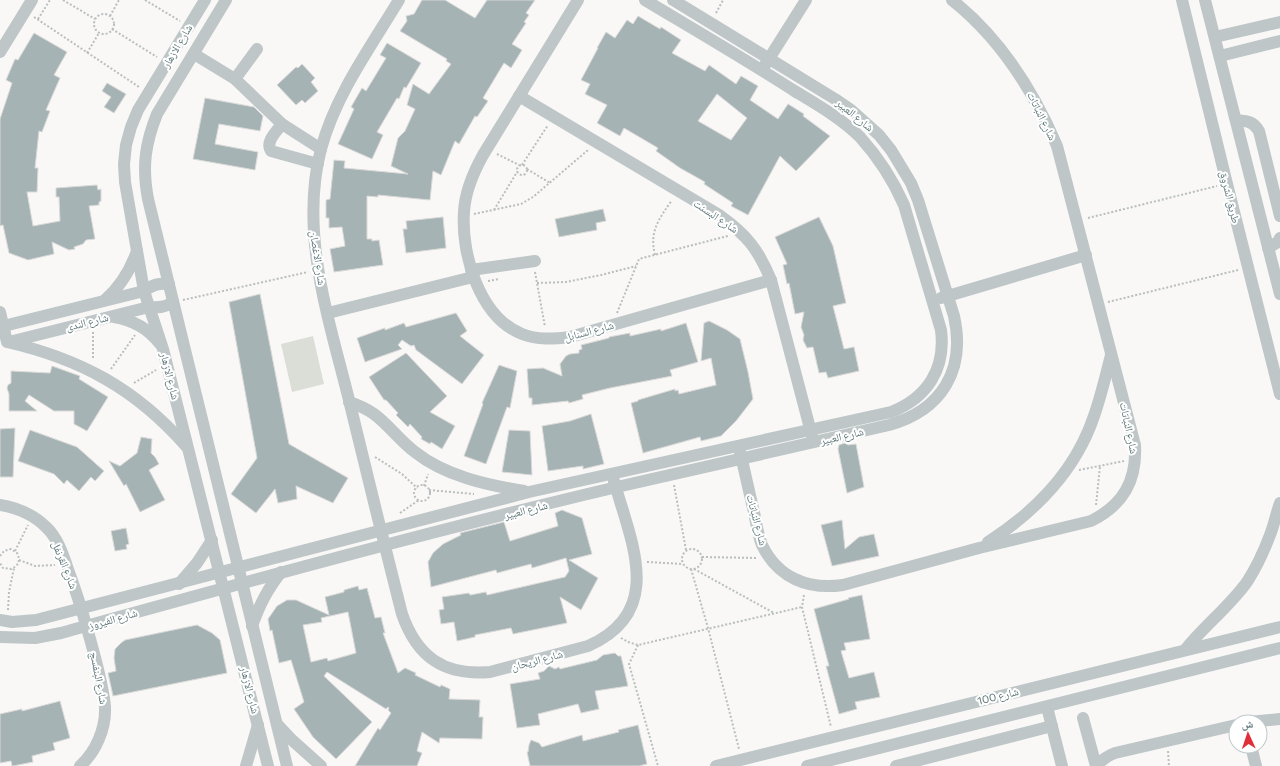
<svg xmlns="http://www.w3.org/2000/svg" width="1280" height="766" viewBox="0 0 1280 766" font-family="Commissioner,'Noto Naskh Arabic',sans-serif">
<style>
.green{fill:#dbded6}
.building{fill:#a5b3b4;stroke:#dbdad9;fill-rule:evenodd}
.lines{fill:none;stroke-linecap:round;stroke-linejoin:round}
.path{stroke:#b9bebf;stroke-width:2;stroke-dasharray:2 2;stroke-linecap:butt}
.minor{stroke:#bec6c7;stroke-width:12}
.labels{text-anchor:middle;stroke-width:4;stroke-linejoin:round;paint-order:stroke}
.street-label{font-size:11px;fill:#60787b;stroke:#fff}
</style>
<rect width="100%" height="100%" fill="#f9f8f7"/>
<polygon class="green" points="313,336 324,384 292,392 281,344"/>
<g class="building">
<polygon points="422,0 445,0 475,18 487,0 535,0 526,13 529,15 524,22 526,23 512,44 522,50 511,68 504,63 483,98 488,101 477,117 475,116 459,144 455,141 441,175 433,171 430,200 378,195 378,197 367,196 367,239 372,239 372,241 379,240 383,265 334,272 330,249 345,246 342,227 329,228 329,218 326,218 326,200 330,199 334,160 345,161 344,168 408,174 391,166 398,138 405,131 415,109 407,105 413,84 429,94 451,64 446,61 447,59 400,31 407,21 406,16 414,14"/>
<path d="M638,16L660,29L661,27L681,40L672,53L705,71L709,65L736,84L741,76L758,86L750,100L778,119L788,104L804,114L803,116L830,136L796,171L780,156L748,215L731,206L733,203L704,184L705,182L680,168L656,151L658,148L624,128L620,136L597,123L607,105L585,94L590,84L581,80L598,48H597L606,32L615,38L627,20L633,24ZM717,94L747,118L731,140L698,121Z"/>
<polygon points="34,33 67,52 54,75 60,78 46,110 50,111 42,132 39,131 35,168 38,168 37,192 27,192 33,226 60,221 59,197 56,197 56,188 97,185 98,190 101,189 101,201 99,202 99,205 89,206 95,239 86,240 83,244 74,247 75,249 69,250 52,242 54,254 28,260 9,253 3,225 0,226 0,119 12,83 6,80 15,59 18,60"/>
<polygon points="387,43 421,63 406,88 404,87 399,99 397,98 377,132 383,135 372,159 338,144 354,109 351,107 362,88 366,91 386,58 380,55"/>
<polygon points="302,64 315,78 311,82 318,91 305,103 302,100 296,105 277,85 296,67 298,68"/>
<polygon points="107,83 126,94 114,113 104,107 111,97 102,91"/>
<polygon points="205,98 254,107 263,116 260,131 219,124 215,144 258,152 255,170 193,159"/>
<polygon points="603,209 606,221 596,223 597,230 559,237 555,219"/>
<polygon points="443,217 446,248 406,253 403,229 407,229 406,221"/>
<polygon points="819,217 833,246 846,303 833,306 844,349 854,347 859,371 828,378 826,372 819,373 813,347 807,348 803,340 804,335 801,327 804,312 795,314 789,283 787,284 783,265 787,264 775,237"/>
<polygon points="260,294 289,444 348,478 333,503 296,486 297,499 278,503 275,489 256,513 231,494 257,458 229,302"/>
<polygon points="456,313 467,331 460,336 484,355 462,384 416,350 414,345 411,346 402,340 398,345 402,349 365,362 357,338 385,328 385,330 404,323 406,327"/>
<polygon points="709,321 727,330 740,339 748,372 753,399 736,421 721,436 701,441 700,437 643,453 631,403 638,401 638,400 675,389 675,391 678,390 679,394 716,385 711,358 701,361 704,323"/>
<polygon points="686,323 698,362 670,370 672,376 610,388 582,395 583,399 569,403 568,401 532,405 532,398 529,398 527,369 543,368 562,376 560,364 566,356 570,354 579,353 579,350 582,349 581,345 609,338 609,337 630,333 630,336 661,329 661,331"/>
<polygon points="406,353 447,396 430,412 455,426 442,449 431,442 430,444 421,439 422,437 410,424 408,427 396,415 398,413 386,400 384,400 369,377"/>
<polygon points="499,365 517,371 510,408 507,407 486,464 464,456 483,404 482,403"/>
<polygon points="52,366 80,376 79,379 108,397 87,431 74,424 74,411 54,411 29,395 25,401 37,411 9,411 9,394 7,388 8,385 11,383 11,371 50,373"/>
<polygon points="591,414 604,464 583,469 583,466 548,471 542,426 570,421"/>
<polygon points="15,428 13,477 0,477 0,429"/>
<polygon points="30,430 77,447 104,471 95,481 91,477 79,491 67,480 64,484 54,474 18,461"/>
<polygon points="509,430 530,431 532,475 502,472"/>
<polygon points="141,437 152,439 151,453 155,457 159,464 149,470 165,500 140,512 126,484 124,486 109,461 120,466 137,453"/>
<polygon points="845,443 848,445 856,444 864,487 847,493 838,449 839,445"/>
<polygon points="562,510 582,518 592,554 569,560 598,578 581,610 560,597 567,623 513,634 511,628 475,635 475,637 457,641 454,622 441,624 439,610 444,609 442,597 469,593 470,595 486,592 487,595 565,577 569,571 566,558 532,568 531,564 497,573 496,570 431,587 428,562 433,553 443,544 461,535 460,533 504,522 510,541 558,526 555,513"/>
<polygon points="842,520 845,549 859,537 874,534 879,556 832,566 821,525"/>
<polygon points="126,528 129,544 126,545 127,549 115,551 111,531"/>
<path d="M358,586L359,590L367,588L375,618L381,617L385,633H383L398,673L405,668L416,673L415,675L440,687L441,685L450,689L449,699L480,700L479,717H483L482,739L440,738L439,743L422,732L417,751L422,753L417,766H355L378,728L380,730L391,713L388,710L389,708L388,707L386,709L327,672L324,676L372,722L336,759L313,737L294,709L304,702L291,660L279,663L272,630L270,631L268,619L277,606L287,600H296L329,615L325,597L344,592V590ZM348,612L356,653L328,661L327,658L311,662L303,625L322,622L321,618Z"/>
<polygon points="862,595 870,639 844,643 846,650 841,651 849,678 874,672 880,697 855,702 857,709 839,714 826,666 829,666 814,609 849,599 848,598"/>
<polygon points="197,625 212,633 220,640 227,673 113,696 108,673 116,671 114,658 115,649 121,643 125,640"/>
<polygon points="615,653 618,656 621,656 628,686 595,691 599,709 581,713 578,704 538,714 540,725 517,728 510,684 540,679 538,673 544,671 549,666 555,669 559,667 560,669 597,660 603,655"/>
<polygon points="60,701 70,738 53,743 55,750 32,756 33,762 13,766 12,766 11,761 0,763 0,714 22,709 22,711"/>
<polygon points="638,725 647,764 639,766 530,766 527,752 528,752 529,745 531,740 539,743 542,747 582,735 583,741 619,732 618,730"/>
</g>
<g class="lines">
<g class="path">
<polyline points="63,0 95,19"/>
<polyline points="145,0 180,21"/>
<polyline points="716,13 723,0"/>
<circle cx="104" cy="24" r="10"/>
<polyline points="110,16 119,0"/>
<polyline points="34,17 139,87"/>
<polyline points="38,19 50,0"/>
<polyline points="112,29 157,57"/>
<polyline points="87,53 99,33"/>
<polyline points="497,154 519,165"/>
<circle cx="522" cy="170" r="5"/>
<polyline points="522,165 548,125"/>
<polyline points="527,169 550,183"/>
<polyline points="494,210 517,172"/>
<polyline points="474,214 521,204 533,197 588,150"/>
<polyline points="1088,218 1217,186"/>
<path d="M655,255C649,231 659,219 672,200"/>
<polyline points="535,272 545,327"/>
<polyline points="488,281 499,279"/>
<polyline points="537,283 566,282 601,275 636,266"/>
<polyline points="183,300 308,272"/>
<polyline points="1108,302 1238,270"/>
<polyline points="617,313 639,259 728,236"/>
<polyline points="93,332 93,359"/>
<polyline points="111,369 135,335"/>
<polyline points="134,383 156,370"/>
<polyline points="375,457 402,474 417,488"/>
<polyline points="1079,470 1124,461"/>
<polyline points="674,485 686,550"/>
<circle cx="422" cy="493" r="8"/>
<polyline points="424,486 428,474"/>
<polyline points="429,490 474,494"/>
<polyline points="1096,505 1100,466"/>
<polyline points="400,513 419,500"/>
<circle cx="692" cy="559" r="10"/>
<polyline points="15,551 28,525"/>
<path d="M0,556L4,551L11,549L17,553C21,561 18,566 11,569L3,568L0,563"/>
<polyline points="702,557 757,558"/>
<polyline points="19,560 35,566 55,565"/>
<polyline points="647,562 683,564"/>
<polyline points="691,569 708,628 739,749"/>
<polyline points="694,569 774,613"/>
<polyline points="804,595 802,607 831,727"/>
<polyline points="8,610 9,592 14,568"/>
<polyline points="621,638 628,642 638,645 802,607"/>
<polyline points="638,645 629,664 658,766"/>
<polyline points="1168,751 1169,766"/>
</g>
<g class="minor">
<polyline points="205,0 138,110 131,127 126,145 124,164 125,182 144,291 163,349 268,766"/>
<path d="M226,0L157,114C145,144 142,167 148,199L287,766"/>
<path d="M399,0C370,48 336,94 321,149C299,233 329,319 349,400C366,471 384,543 402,614C417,657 444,676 490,672L588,646C666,612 631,542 614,481"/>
<path d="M578,0L483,155C473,173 465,191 464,212C461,253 479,317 522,334C538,340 553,339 570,337L771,280"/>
<polyline points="1182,0 1227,184 1280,394"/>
<polyline points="1205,0 1280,294"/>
<polyline points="1215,37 1280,22"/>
<polyline points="0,52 32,0"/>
<polyline points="194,54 235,79 282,124 321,149"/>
<polyline points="1220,56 1280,41"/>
<polyline points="765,65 806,0"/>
<polyline points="235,79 257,49"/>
<path d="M519,96L719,215C747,235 758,249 771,280L812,436"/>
<path d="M1236,120C1247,121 1253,121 1259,131L1280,216"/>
<path d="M282,124C276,132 265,142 271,151L318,164"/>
<polyline points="1268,248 1278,242 1280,238"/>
<polyline points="471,270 535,261"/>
<polyline points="941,298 1086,255"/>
<path d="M105,300C121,286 130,271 137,251"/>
<path d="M0,312L7,342C81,359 136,389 186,446"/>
<polyline points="328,313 473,277"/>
<path d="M114,317C133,320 148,328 160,344"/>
<path d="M0,327L144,291C152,285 158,283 169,284"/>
<path d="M9,342L149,307C159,308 165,307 173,302"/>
<path d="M349,402C358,405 367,409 374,414C389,425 400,441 415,452C445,476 487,485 524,491"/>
<path d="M740,452C745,472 749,492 754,512C756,523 758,535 762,545C778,578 808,590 843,585L979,548L1091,521C1123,505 1137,481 1135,445L1057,146C1033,90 1000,38 952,0"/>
<path d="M0,505C18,508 33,514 46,527C59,539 64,558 70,575C81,605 89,634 97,665C100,678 104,693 105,707C106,728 96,752 80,766"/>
<path d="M988,542C1035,512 1076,470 1094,416C1101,396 1106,375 1111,355"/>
<polyline points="179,584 197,563 212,540"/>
<path d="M0,620L12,622L36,620L529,492L891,412C927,398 946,369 941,330L904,205C893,180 879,158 860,137C841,118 816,104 793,90C745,59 695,30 645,0"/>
<path d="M252,626C260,604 267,590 281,572"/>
<path d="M0,637L35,638L61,633C246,582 430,531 617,487C707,466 798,446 889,425C942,410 966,370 954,316L918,200L911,183L891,150L879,135L851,110L835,99L673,0"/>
<path d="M1185,650C1204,626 1229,607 1247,582C1256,568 1264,551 1270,535C1274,525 1276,514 1280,503"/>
<polyline points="1047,707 1062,766"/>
<polyline points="1083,718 1096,766"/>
<polyline points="1249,722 1280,719"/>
<polyline points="277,724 292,740 321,766"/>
<polyline points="1251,746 1256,766"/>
<polyline points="246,766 258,725"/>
<polyline points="716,766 1280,627"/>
<polyline points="807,766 1280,648"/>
<polyline points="896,766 1052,726"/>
<path d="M1097,766C1102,759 1107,756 1115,753L1236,725"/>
</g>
</g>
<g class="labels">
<g class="street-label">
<text transform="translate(177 46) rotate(-59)" y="4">شارع الازهار</text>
<text transform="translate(855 115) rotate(39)" y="4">شارع العبير</text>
<text transform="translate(1042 116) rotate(64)" y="4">شارع النباتات</text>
<text transform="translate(1230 197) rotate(76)" y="4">طريق الشروق</text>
<text transform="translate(716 216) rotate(34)" y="4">شارع البسنت</text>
<text transform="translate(318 258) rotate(81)" y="4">شارع الاغصان</text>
<text transform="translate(87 322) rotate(-14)" y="4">شارع الندى</text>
<text transform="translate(589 331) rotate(-15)" y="4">شارع السنابل</text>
<text transform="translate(170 376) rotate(76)" y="4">شارع الازهار</text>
<text transform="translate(1129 428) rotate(78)" y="4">شارع النباتات</text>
<text transform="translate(842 436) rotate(-13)" y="4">شارع العبير</text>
<text transform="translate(526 510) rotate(-14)" y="4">شارع العبير</text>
<text transform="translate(757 520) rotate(75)" y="4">شارع النباتات</text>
<text transform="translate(65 565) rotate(68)" y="4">شارع القرنفل</text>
<text transform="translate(113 619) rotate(-16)" y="4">شارع الفيروز</text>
<text transform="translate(537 660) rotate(-15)" y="4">شارع الريحان</text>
<text transform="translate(99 678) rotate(79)" y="4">شارع البنفسج</text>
<text transform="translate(250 690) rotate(76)" y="4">شارع الازهار</text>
<text transform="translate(998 696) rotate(-14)" y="4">شارع 100</text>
</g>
</g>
<g transform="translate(1248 734) rotate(357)"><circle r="19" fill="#ffffff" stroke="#bfc9ca"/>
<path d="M0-3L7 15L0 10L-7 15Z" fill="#e12f39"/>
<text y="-6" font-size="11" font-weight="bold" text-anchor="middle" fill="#60787b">ش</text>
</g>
</svg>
